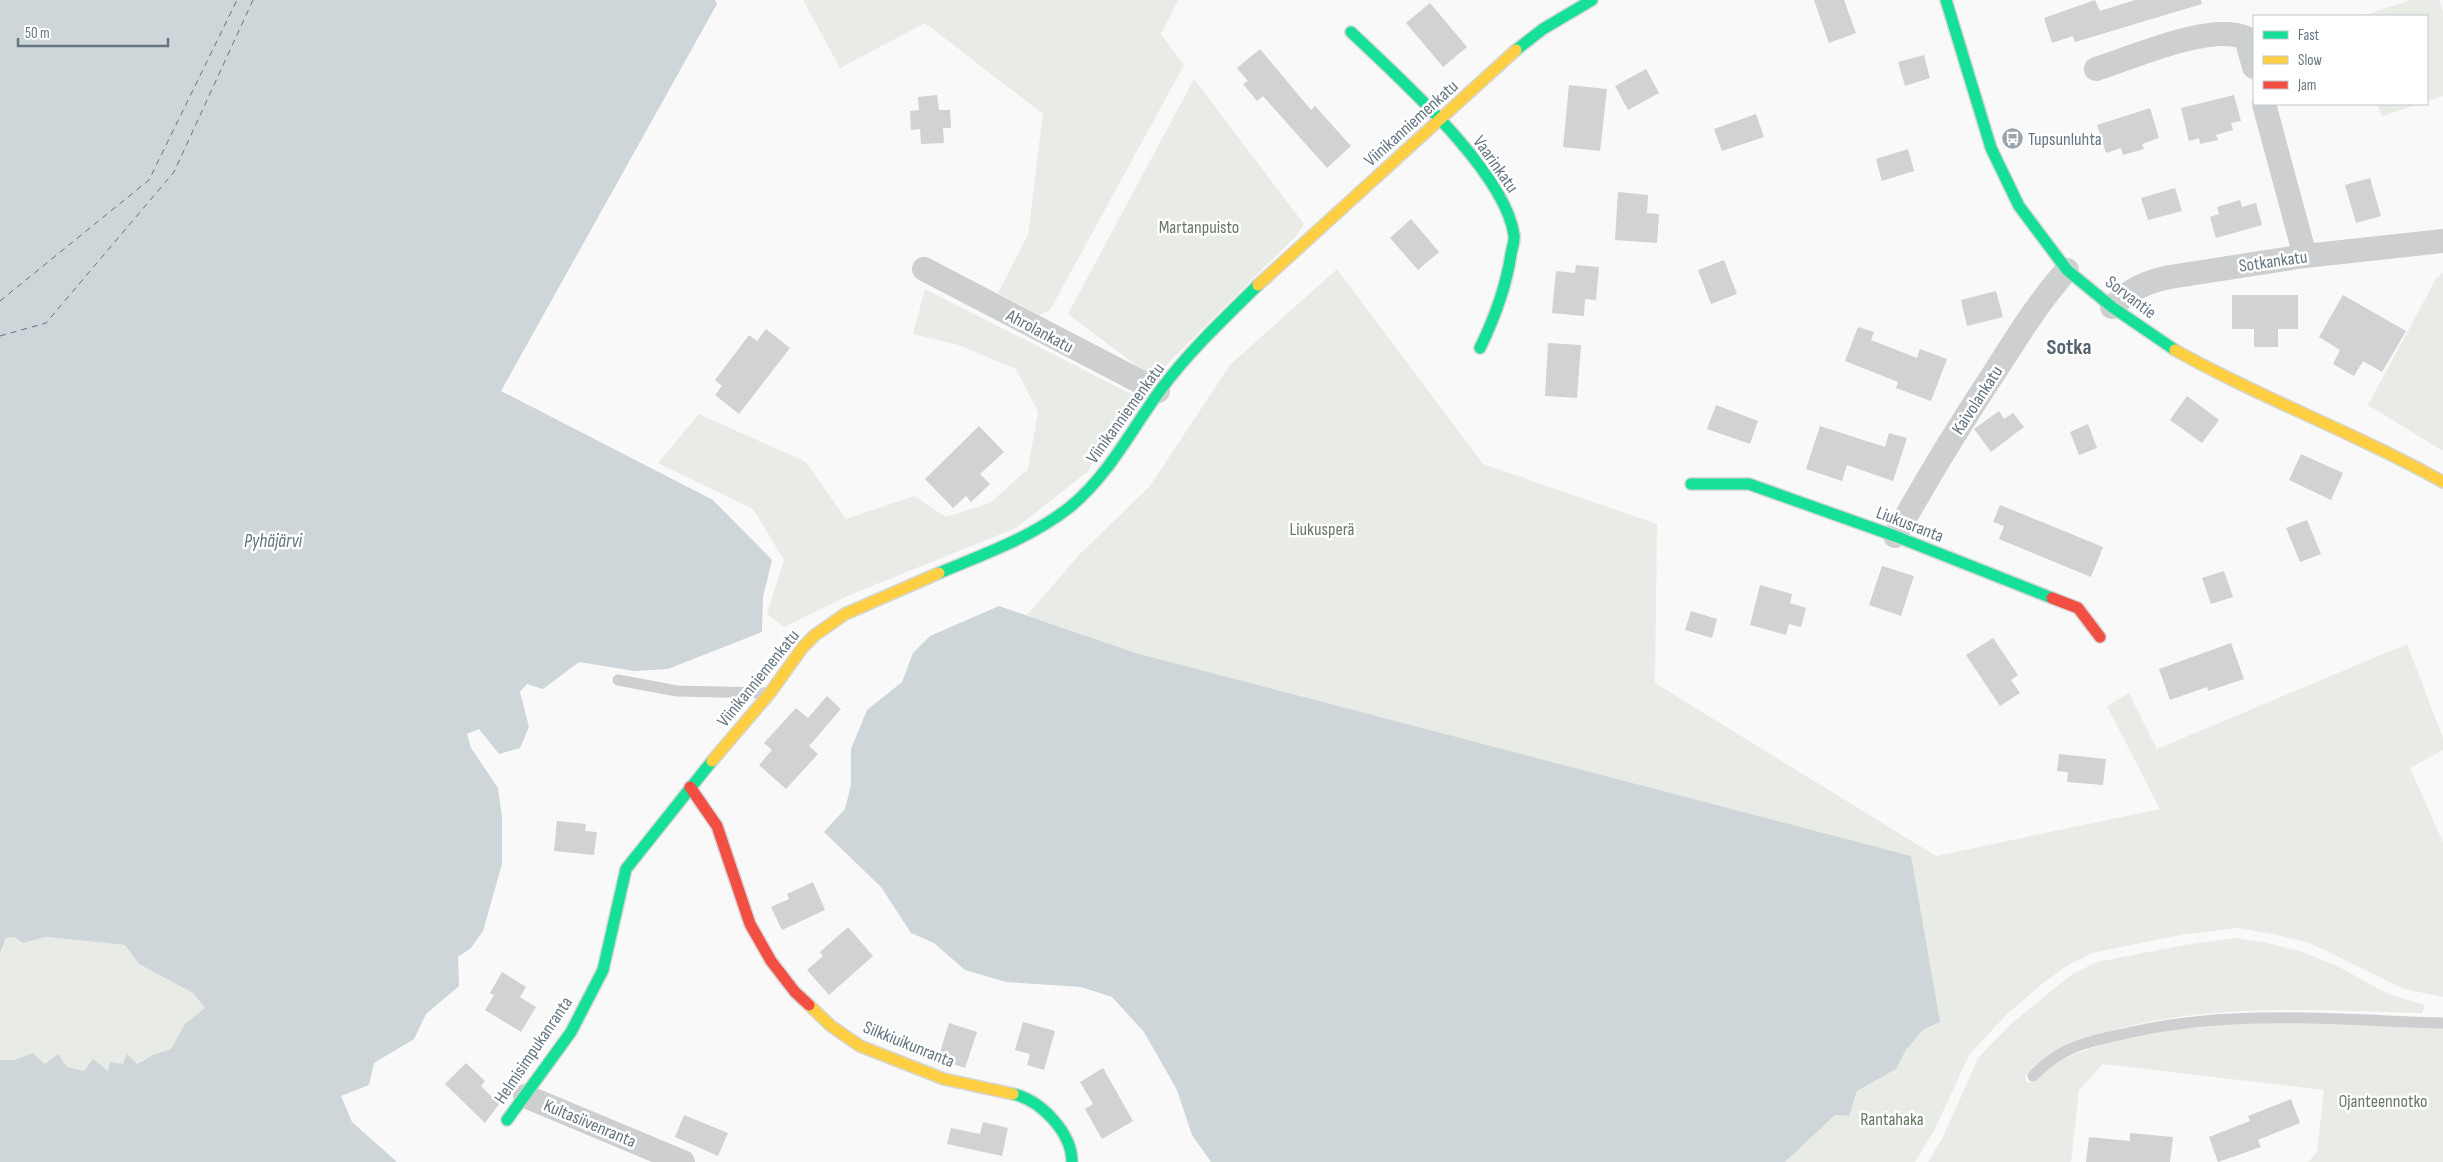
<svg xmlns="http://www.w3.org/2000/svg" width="2443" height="1162" viewBox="0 0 2443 1162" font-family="'Sofia Sans Condensed',sans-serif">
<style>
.green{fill:#e8ebe6}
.water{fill:#ced6d9}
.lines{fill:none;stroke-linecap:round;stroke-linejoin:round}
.ferry{stroke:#60757c;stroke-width:1;stroke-dasharray:6 5;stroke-linecap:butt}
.building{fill:#d0d2d3}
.fast-casing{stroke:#d5d6d7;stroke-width:14}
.slow-casing{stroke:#d5d6d7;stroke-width:14}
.jam-casing{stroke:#d5d6d7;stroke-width:14}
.lane{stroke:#cecfd0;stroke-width:11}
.street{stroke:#cecfd0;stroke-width:24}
.fast{stroke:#16e098;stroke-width:11}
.slow{stroke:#ffcf43;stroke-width:11}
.jam{stroke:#f24e42;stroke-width:11}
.labels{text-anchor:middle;stroke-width:5;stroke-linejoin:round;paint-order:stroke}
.street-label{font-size:18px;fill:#657683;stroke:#fff}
.poi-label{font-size:18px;fill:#657683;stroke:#fff;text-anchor:start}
.park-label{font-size:18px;fill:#687a64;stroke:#fff}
.water-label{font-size:19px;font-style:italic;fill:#60757c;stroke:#fff}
.district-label{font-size:22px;font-weight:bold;fill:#57646e;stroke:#fff}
</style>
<rect width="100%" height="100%" fill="#f9f9f9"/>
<g class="green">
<polygon points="803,0 1178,0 1161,34 1184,65 1050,310 1039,315 998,293 1028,235 1043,114 925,23 840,68"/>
<polygon points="2411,0 2439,0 2443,13 2443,96 2427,101 2427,16 2362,16"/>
<polygon points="1194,79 1304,224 1297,235 1153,378 1068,314"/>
<polygon points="2377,104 2419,104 2382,116"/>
<polygon points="1337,269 1483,464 1657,524 1655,683 1936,856 2160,809 2107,706 2129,693 2157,749 2407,644 2443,738 2443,750 2410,768 2443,842 2443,997 2404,989 2310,943 2273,934 2237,928 2180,935 2092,953 2065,967 2042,984 2007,1014 1969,1055 1935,1129 1915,1162 1785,1162 1835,1115 1849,1116 1857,1091 1896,1069 1906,1050 1923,1030 1940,1022 1139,654 1027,615 1079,555 1150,486 1230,365"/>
<polygon points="2443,273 2443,451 2368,405 2436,279"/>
<polygon points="925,289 1135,396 1087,472 1016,528 852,594 784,627 767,614 784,560 753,509 658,463 699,414 806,462 846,519 914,496 946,517 990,503 1028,469 1038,412 1016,369 959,345 913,334"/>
<polygon points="14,937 23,943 46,937 125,945 139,964 193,993 205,1008 185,1024 171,1050 153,1055 136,1064 123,1064 108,1071 84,1071 45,1064 33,1053 13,1060 0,1060 0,953 6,938"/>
<path d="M2236,938L2268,943L2303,952L2339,967L2388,994L2425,1005L2422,1013C2308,1010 2115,995 2025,1076L2026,1081L2029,1083L2034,1081L2059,1060L2100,1045L2152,1032L2218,1022L2443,1026V1162H2308L2317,1152L2324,1090L2103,1064L2079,1090L2071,1162H1928L1943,1137L1978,1058L2011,1024L2071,975L2097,962L2185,945Z"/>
</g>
<g class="water">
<polygon points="0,0 715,0 717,4 501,391 713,500 772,560 763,597 762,632 668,669 634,671 579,662 543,689 527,684 520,692 529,727 520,748 499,754 479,729 467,734 471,748 498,788 502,817 502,864 483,931 471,948 458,957 459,986 426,1014 414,1039 374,1063 369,1085 341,1096 352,1122 397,1162 0,1162 0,1060 13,1060 33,1053 45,1064 58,1054 67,1067 84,1071 93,1059 108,1071 110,1062 123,1064 127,1054 137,1064 153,1055 171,1049 185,1024 205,1008 193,993 139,964 125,945 46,937 23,943 14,937 6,938 0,953"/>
<polygon points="999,606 1139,654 1911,856 1940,1022 1923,1030 1906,1050 1896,1069 1857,1091 1849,1116 1835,1115 1785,1162 1211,1162 1192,1135 1177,1090 1144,1032 1112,997 1081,987 1006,982 965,970 934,943 911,933 881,887 824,832 845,809 851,785 851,749 867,710 902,682 913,653 930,636"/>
</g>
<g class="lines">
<g class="ferry">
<polyline points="0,301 149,180 237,0"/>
<polyline points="0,336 46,323 174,172 253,0"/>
</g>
</g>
<g class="building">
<polygon points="1814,0 1844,0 1856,33 1829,43"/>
<polygon points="2095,0 2100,11 2135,0 2201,0 2202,4 2075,42 2073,36 2052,43 2044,18"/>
<polygon points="1430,3 1467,47 1443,67 1406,23"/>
<polygon points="1260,49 1311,110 1315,106 1351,146 1327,168 1263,96 1257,101 1243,84 1248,81 1237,68"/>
<polygon points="1924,55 1930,78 1905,86 1898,62"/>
<polygon points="1646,69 1659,93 1628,110 1615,86"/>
<polygon points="1569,85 1607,89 1600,151 1563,147"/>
<polygon points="937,95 939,110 950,110 951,128 943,128 944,143 921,144 920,129 911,130 910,111 919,110 918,97"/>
<polygon points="2234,95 2241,121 2231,123 2233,130 2216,135 2218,140 2200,144 2199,138 2189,141 2181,108"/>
<polygon points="2150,108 2159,138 2142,144 2144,149 2123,155 2121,148 2106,153 2097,125"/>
<polygon points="1756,114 1764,137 1722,151 1714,129"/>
<polygon points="1908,149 1914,171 1882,181 1876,159"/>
<polygon points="2370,178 2381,216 2356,223 2345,185"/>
<polygon points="2175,188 2182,211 2148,220 2141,198"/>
<polygon points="1618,192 1648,195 1647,213 1659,214 1657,243 1615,240"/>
<polygon points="2240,200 2242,207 2256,203 2262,225 2216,238 2210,217 2219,214 2217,207"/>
<polygon points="1411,219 1439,252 1418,270 1390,238"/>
<polygon points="1724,260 1737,294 1711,304 1698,270"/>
<polygon points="1576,265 1599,267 1596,300 1585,299 1584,316 1552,313 1556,271 1575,273"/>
<polygon points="1996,291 2003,317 1967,326 1961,300"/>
<polygon points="2232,295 2298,295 2298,329 2278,329 2278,347 2254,347 2254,329 2232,329"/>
<polygon points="2343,295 2406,331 2382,372 2363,361 2354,376 2333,364 2340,350 2319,337"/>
<polygon points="1858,327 1874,332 1871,340 1917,358 1920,349 1947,359 1931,401 1896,388 1898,382 1845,361"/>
<polygon points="766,329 790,348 739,414 715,395 722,386 715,380 749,335 757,341"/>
<polygon points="1548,343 1581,345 1577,398 1545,396"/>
<polygon points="2187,396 2219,420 2202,443 2170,420"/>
<polygon points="1716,405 1758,421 1750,444 1707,429"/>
<polygon points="1999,411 2004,419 2013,413 2024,427 1991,452 1974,429"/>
<polygon points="2088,424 2097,448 2079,455 2070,432"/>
<polygon points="979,426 1004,452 980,474 990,484 971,502 966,496 953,508 925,479"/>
<polygon points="1820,426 1885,447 1889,433 1907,438 1893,481 1847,465 1842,481 1806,469"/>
<polygon points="2301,454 2343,473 2331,500 2289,480"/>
<polygon points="2000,505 2103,547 2091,577 1999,539 2004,526 1993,522"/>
<polygon points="2307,520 2321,554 2300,562 2286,528"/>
<polygon points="1882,566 1914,576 1901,616 1869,605"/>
<polygon points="2224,571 2233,597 2211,604 2202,578"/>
<polygon points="1760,585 1792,594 1790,603 1806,608 1801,627 1789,624 1786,635 1750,625"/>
<polygon points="1691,611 1717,619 1712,638 1685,630"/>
<polygon points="1993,638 2018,675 2011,680 2020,693 2000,706 1966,655"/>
<polygon points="2231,643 2244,679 2208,691 2207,687 2170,700 2159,669"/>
<polygon points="827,696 841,709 809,746 818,754 786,789 759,765 772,750 764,743 796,708 808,718"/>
<polygon points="2059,754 2106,759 2103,785 2067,782 2068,772 2057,771"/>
<polygon points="557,821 586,824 585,831 597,832 594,855 554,851"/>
<polygon points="813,882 825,910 782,930 771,907 789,899 787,894"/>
<polygon points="848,927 873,956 829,995 807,970 823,956 820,952"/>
<polygon points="502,972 526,987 520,997 536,1007 521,1032 485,1010 494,995 490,993"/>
<polygon points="1023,1022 1055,1031 1044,1070 1027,1065 1030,1054 1015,1050"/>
<polygon points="949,1023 977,1032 965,1068 938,1059"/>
<polygon points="466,1063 485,1081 481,1086 499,1104 485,1123 445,1084"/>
<polygon points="1103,1068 1133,1121 1102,1139 1085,1109 1093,1104 1080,1082"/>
<polygon points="2291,1099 2300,1123 2258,1140 2261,1147 2218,1162 2209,1137 2250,1121 2248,1116"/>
<polygon points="684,1115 728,1133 718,1156 675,1137"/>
<polygon points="983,1122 1008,1128 1002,1156 947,1144 951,1128 980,1134"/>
<polygon points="2130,1133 2173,1137 2170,1162 2086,1162 2089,1137 2130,1141"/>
</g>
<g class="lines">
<defs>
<g id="fast">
<polyline points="1946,0 1991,148 2019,206 2067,270 2112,307 2175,350"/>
<path d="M1351,32C1398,77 1505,171 1514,235C1515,241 1512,248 1511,254C1506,288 1495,317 1480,348"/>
<polyline points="1516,50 1543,29 1592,0"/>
<polyline points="1691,484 1749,484 1895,536 2052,598"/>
<path d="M939,573C984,554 1031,538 1070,507C1110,474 1132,428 1162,388C1190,350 1225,318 1258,285"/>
<path d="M1013,1094C1041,1100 1072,1133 1072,1162"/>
<polyline points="507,1120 571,1032 603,970 626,869 712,761"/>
</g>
<g id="slow">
<polyline points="1258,285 1516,50"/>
<path d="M2175,350C2262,399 2356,433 2443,482"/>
<polyline points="712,761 770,693 803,647 815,635 845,614 939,573"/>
<polyline points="809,1005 831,1026 860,1046 944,1079 1013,1094"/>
</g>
<g id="jam">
<polyline points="2052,598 2078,608 2100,637"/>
<polyline points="690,787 717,826 750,924 771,961 795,992 809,1005"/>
</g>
</defs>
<use href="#fast" class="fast-casing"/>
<use href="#slow" class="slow-casing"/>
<use href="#jam" class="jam-casing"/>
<g class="lane">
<polyline points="618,680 677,691 766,693"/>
<path d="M2033,1076C2043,1066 2053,1057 2066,1051C2086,1041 2110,1037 2132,1032C2235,1009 2338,1020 2443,1023"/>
</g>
<g class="street">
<path d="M2096,69C2132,58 2211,22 2246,38L2254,67"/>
<polyline points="2264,104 2305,256"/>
<polyline points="924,269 1158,391"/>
<path d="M2112,307C2131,289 2145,282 2170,277L2305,256L2443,241"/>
<path d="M1895,536C1926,480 1959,426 1994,373C2017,337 2039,301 2067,270"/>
<polyline points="525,1096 683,1162"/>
</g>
<use href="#fast" class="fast"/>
<use href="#slow" class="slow"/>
<use href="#jam" class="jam"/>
</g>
<defs>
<symbol id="bus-disc" viewBox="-11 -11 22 22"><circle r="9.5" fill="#99a4ac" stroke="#fff"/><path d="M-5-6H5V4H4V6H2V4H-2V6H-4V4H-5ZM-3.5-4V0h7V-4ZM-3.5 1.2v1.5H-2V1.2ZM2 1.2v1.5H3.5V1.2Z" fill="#fff"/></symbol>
</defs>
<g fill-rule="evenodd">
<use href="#bus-disc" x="2000" y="126" width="25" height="25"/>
</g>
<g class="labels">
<g class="street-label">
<text transform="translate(1411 123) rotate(-42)" y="6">Viinikanniemenkatu</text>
<text transform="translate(1496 164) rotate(55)" y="6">Vaarinkatu</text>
<text transform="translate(2273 261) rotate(-8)" y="6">Sotkankatu</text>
<text transform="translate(2131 297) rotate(37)" y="6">Sorvantie</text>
<text transform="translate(1040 331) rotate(28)" y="6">Ahrolankatu</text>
<text transform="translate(1977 400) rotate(-57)" y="6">Kaivolankatu</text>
<text transform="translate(1125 413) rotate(-54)" y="6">Viinikanniemenkatu</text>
<text transform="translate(1910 524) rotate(21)" y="6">Liukusranta</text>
<text transform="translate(758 678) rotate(-51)" y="6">Viinikanniemenkatu</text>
<text transform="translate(909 1044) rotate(22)" y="6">Silkkiuikunranta</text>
<text transform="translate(533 1050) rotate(-56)" y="6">Helmisimpukanranta</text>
<text transform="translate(590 1123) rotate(23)" y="6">Kultasiivenranta</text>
</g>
<g class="poi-label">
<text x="2028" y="145">Tupsunluhta</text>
</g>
<g class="park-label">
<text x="1199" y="233">Martanpuisto</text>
<text x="1322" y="535">Liukusperä</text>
<text x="2383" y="1107">Ojanteennotko</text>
<text x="1892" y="1125">Rantahaka</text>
</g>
<g class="water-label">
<text x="273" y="547">Pyhäjärvi</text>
</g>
<g class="district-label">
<text x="2069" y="354">Sotka</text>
</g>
</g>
<rect x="2253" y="15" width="175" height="90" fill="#ffffff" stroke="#c1c8cd"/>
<rect x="2263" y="31" width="25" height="8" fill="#16e098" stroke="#c1c8cd"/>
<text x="2298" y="40" font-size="15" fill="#657683">Fast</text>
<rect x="2263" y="56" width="25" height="8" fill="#ffcf43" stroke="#c1c8cd"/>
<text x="2298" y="65" font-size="15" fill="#657683">Slow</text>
<rect x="2263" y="81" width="25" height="8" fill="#f24e42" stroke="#c1c8cd"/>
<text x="2298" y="90" font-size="15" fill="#657683">Jam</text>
<path d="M18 38v8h150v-8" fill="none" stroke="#657683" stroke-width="2.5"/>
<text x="25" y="38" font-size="15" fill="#657683" stroke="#ffffff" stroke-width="4" paint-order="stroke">50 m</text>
</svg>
